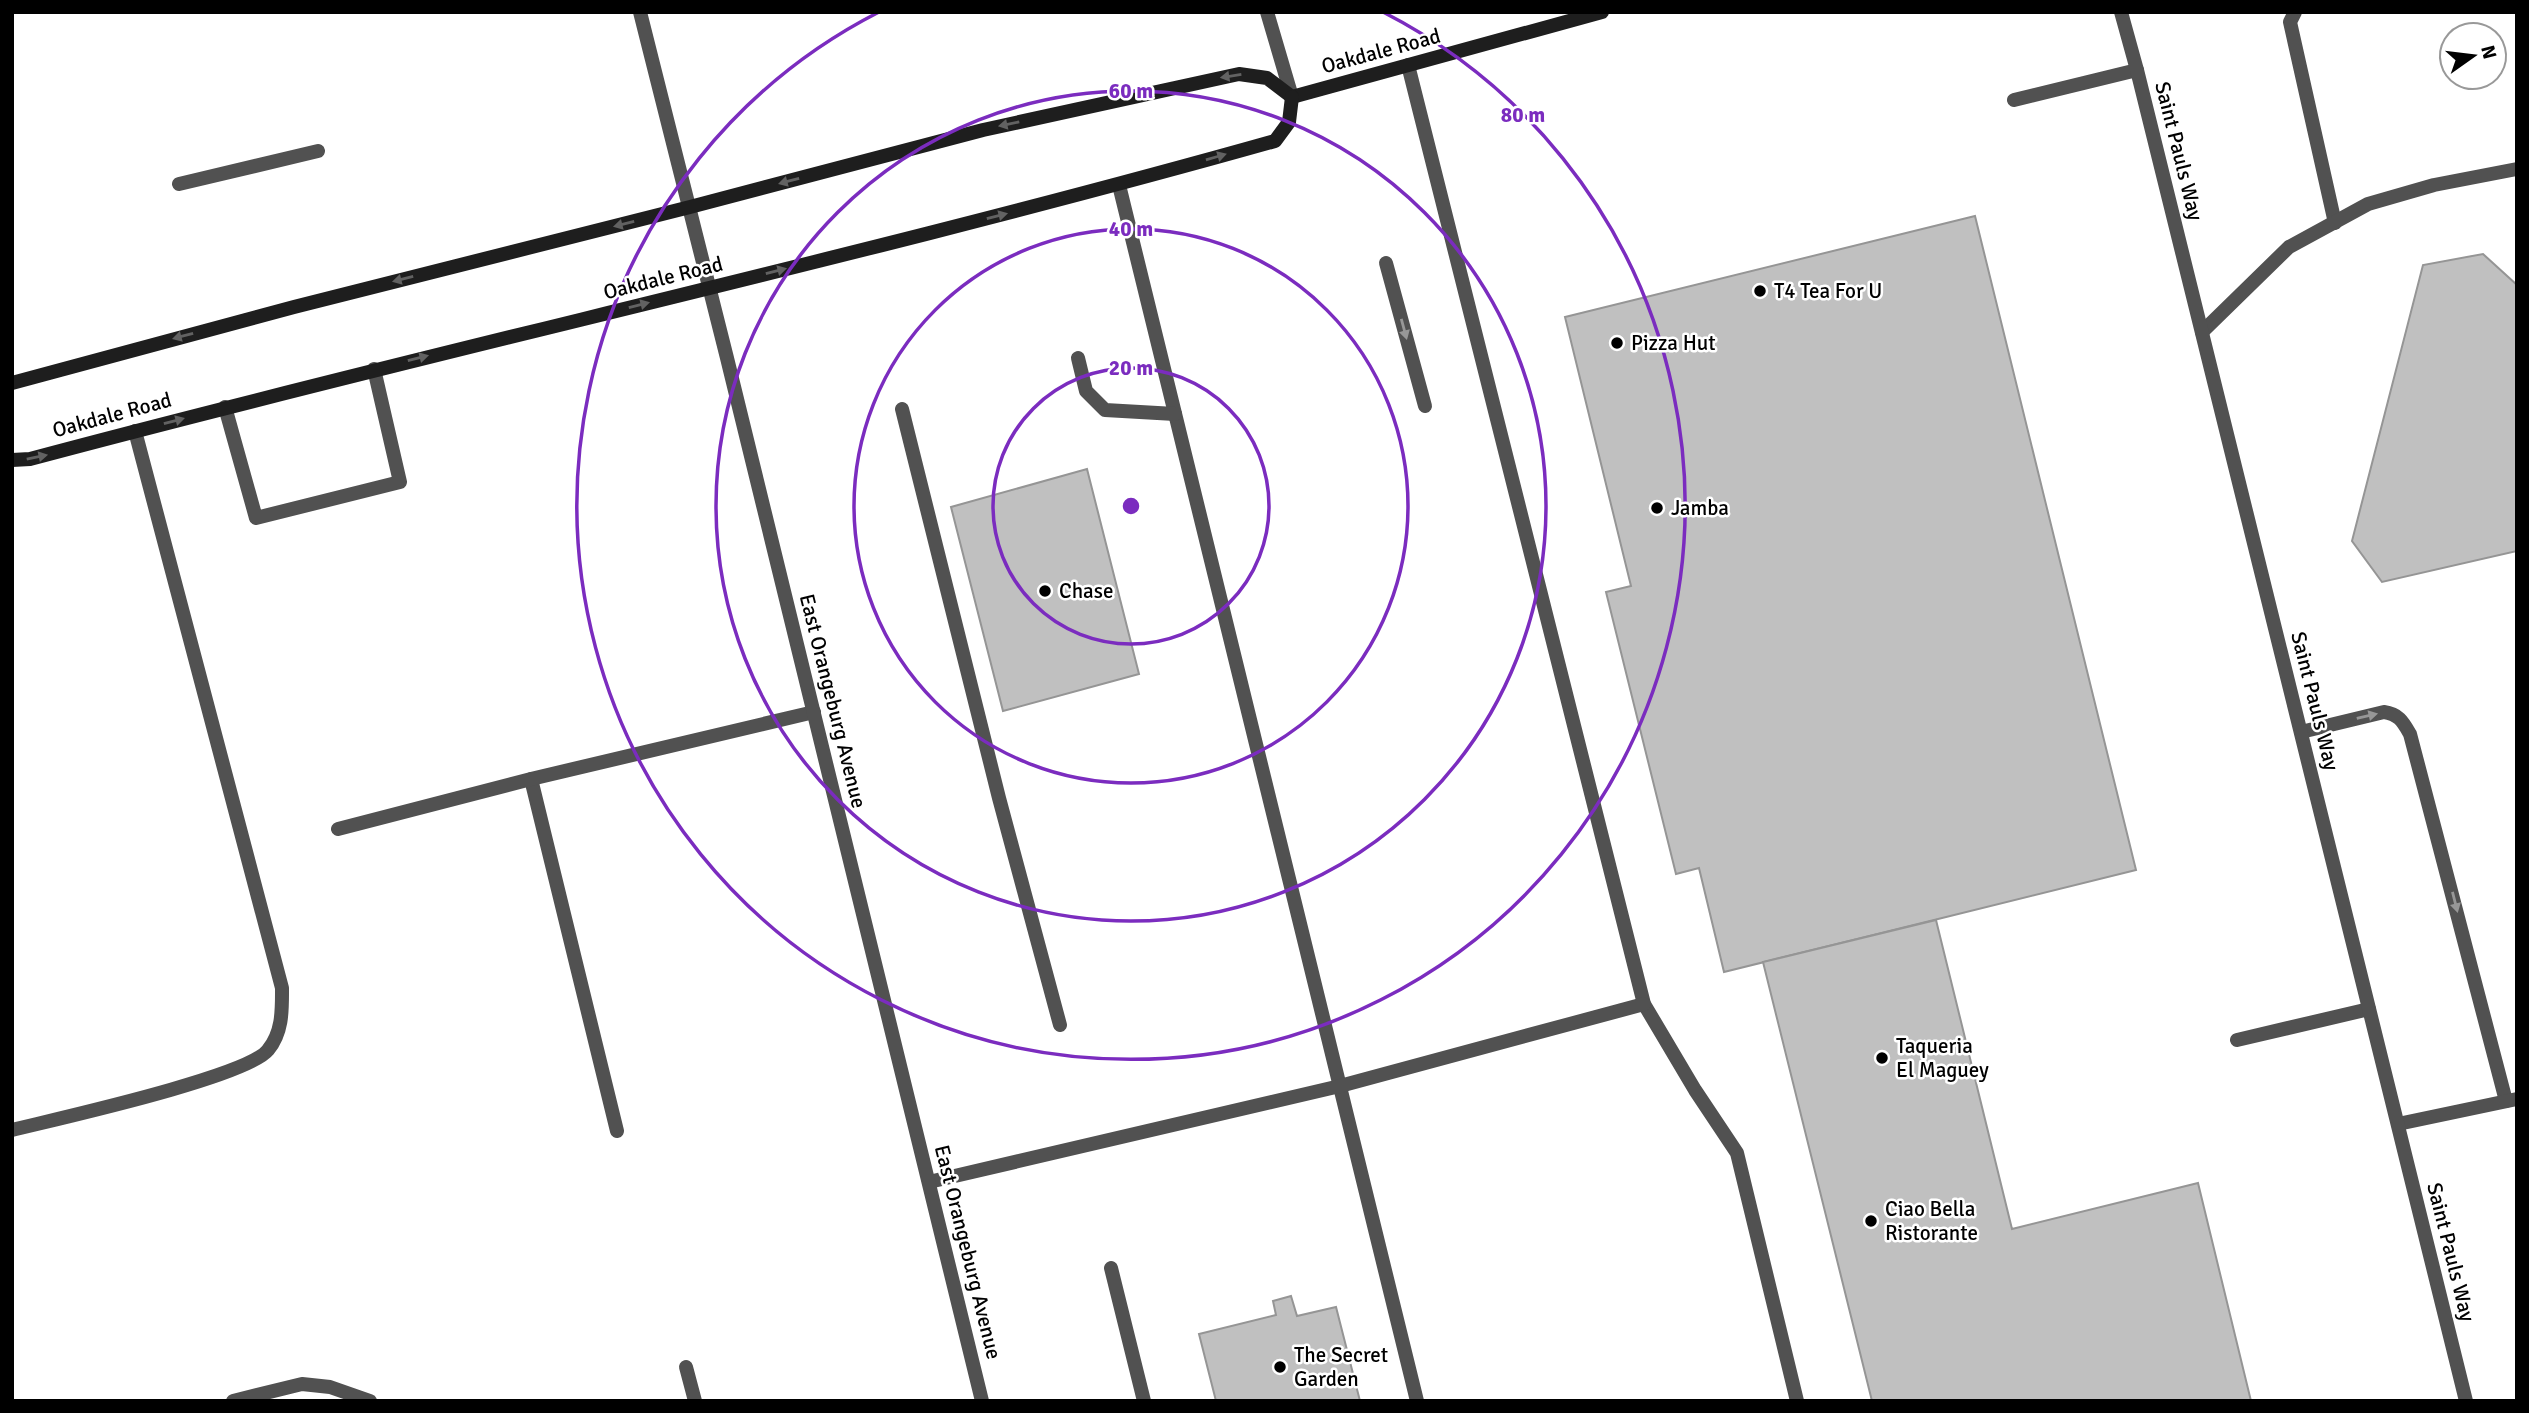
<svg xmlns="http://www.w3.org/2000/svg" width="2529" height="1413" viewBox="0 0 2529 1413" font-family="Signika,sans-serif">
<style>
.building{fill:#c0c0c0;stroke:#959595;stroke-width:2}
.lines{fill:none;stroke-linecap:round;stroke-linejoin:round}
.service{stroke:#515151;stroke-width:14}
.minor{stroke:#515151;stroke-width:14}
.tertiary{stroke:#515151;stroke-width:14}
.secondary{stroke:#1e1e1e;stroke-width:14}
.oneway{fill:#626262}
.oneway2{fill:#979797}
.ring{fill:none;stroke:#7b2cbf;stroke-width:3.5}
.poi-dot{fill:#000;stroke:#fff;stroke-width:2.5}
.labels{text-anchor:middle;stroke-width:5;stroke-linejoin:round;paint-order:stroke}
.street-label{font-size:21px;fill:#000;stroke:#fff}
.poi-label{font-size:21px;fill:#000;stroke:#fff;text-anchor:start}
.centre{fill:#7b2cbf;stroke:#fff;stroke-width:3.5}
.ring-label{font-size:21px;text-anchor:middle;font-weight:bold;fill:#7b2cbf;stroke:#fff;stroke-width:5;stroke-linejoin:round;paint-order:stroke}
</style>
<rect width="100%" height="100%" fill="#fff"/>
<g class="building">
<polygon points="1975,216 2136,870 1724,972 1699,868 1676,874 1606,592 1631,586 1565,317"/>
<polygon points="2483,254 2517,285 2517,551 2382,582 2352,541 2423,265"/>
<polygon points="1087,469 1139,674 1003,711 951,507"/>
<polygon points="1936,920 2012,1229 2198,1183 2251,1401 1872,1401 1763,962"/>
<polygon points="1291,1296 1297,1316 1336,1307 1360,1401 1216,1401 1199,1334 1276,1315 1273,1301"/>
</g>
<g class="lines">
<g class="service">
<polyline points="1267,12 1292,97"/>
<polyline points="2295,12 2290,22 2335,223"/>
<polyline points="1408,65 1644,1004 1695,1090 1737,1153 1797,1401"/>
<polyline points="2014,100 2137,70"/>
<polyline points="179,184 318,151"/>
<polyline points="1119,185 1417,1401"/>
<polyline points="1386,263 1425,406"/>
<polyline points="2202,332 2289,247 2368,204 2434,185 2517,169"/>
<polyline points="1078,358 1086,391 1105,410 1175,414"/>
<polyline points="225,407 256,518 400,482 374,369"/>
<polyline points="902,409 999,798 1060,1025"/>
<path d="M2301,732L2384,712C2399,714 2403,722 2410,734L2506,1101"/>
<polyline points="531,779 617,1131"/>
<polyline points="338,829 531,779 814,712"/>
<polyline points="2237,1040 2369,1009"/>
<polyline points="2398,1124 2517,1099"/>
<path d="M12,1130C56,1119 247,1077 268,1050C283,1032 282,1009 282,988L135,431"/>
<polyline points="929,1182 1340,1086 1644,1004"/>
<polyline points="1111,1268 1144,1401"/>
<polyline points="686,1367 695,1401"/>
</g>
<g class="minor">
<polyline points="2121,12 2137,70 2466,1401"/>
<polyline points="233,1401 302,1384 330,1387 370,1401"/>
</g>
<polyline class="tertiary" points="640,12 727,358 982,1401"/>
<g class="secondary">
<polyline points="1292,97 1602,12"/>
<polyline points="12,383 294,307 690,207 983,130 1239,74 1267,78 1292,97"/>
<path d="M12,460L30,459C444,348 863,257 1275,141L1289,122L1292,97"/>
</g>
</g>
<defs><path id="oneway-solid" d="M-6-.8H1V-3.2L6.5 0L1 3.2V.8H-6Z" transform="scale(1.75)"/></defs>
<g class="oneway">
<use href="#oneway-solid" transform="translate(1231 76) rotate(171)"/>
<use href="#oneway-solid" transform="translate(1009 124) rotate(168)"/>
<use href="#oneway-solid" transform="translate(1216 157) rotate(-16)"/>
<use href="#oneway-solid" transform="translate(789 181) rotate(165)"/>
<use href="#oneway-solid" transform="translate(997 216) rotate(-14)"/>
<use href="#oneway-solid" transform="translate(624 224) rotate(166)"/>
<use href="#oneway-solid" transform="translate(776 271) rotate(-14)"/>
<use href="#oneway-solid" transform="translate(403 279) rotate(166)"/>
<use href="#oneway-solid" transform="translate(639 305) rotate(-14)"/>
<use href="#oneway-solid" transform="translate(183 336) rotate(165)"/>
<use href="#oneway-solid" transform="translate(418 358) rotate(-14)"/>
<use href="#oneway-solid" transform="translate(174 421) rotate(-15)"/>
<use href="#oneway-solid" transform="translate(37 457) rotate(-12)"/>
</g>
<g class="oneway2">
<use href="#oneway-solid" transform="translate(1404 329) rotate(75)"/>
<use href="#oneway-solid" transform="translate(2367 716) rotate(-13)"/>
<use href="#oneway-solid" transform="translate(2455 902) rotate(76)"/>
</g>
<g class="ring">
<circle cx="1131" cy="506" r="138"/>
<circle cx="1131" cy="506" r="277"/>
<circle cx="1131" cy="506" r="415"/>
<path d="M1383 12A554 554 0 1 1 879 12"/>
</g>
<g class="poi-dot">
<circle cx="1760" cy="291" r="7"/>
<circle cx="1617" cy="343" r="7"/>
<circle cx="1657" cy="508" r="7"/>
<circle cx="1045" cy="591" r="7"/>
<circle cx="1882" cy="1058" r="7"/>
<circle cx="1871" cy="1221" r="7"/>
<circle cx="1280" cy="1367" r="7"/>
</g>
<g class="labels">
<g class="street-label">
<text transform="translate(1381 51) rotate(-15)" y="7">Oakdale Road</text>
<text transform="translate(2179 151) rotate(76)" y="7">Saint Pauls Way</text>
<text transform="translate(663 278) rotate(-14)" y="7">Oakdale Road</text>
<text transform="translate(112 415) rotate(-15)" y="7">Oakdale Road</text>
<text transform="translate(833 701) rotate(76)" y="7">East Orangeburg Avenue</text>
<text transform="translate(2315 701) rotate(76)" y="7">Saint Pauls Way</text>
<text transform="translate(968 1252) rotate(76)" y="7">East Orangeburg Avenue</text>
<text transform="translate(2451 1252) rotate(76)" y="7">Saint Pauls Way</text>
</g>
<g class="poi-label">
<text x="1774" y="298">T4 Tea For U</text>
<text x="1631" y="350">Pizza Hut</text>
<text x="1671" y="515">Jamba</text>
<text x="1059" y="598">Chase</text>
<text x="1896" y="1053">Taqueria<tspan x="1896" dy="24">El Maguey</tspan></text>
<text x="1885" y="1216">Ciao Bella<tspan x="1885" dy="24">Ristorante</tspan></text>
<text x="1294" y="1362">The Secret<tspan x="1294" dy="24">Garden</tspan></text>
</g>
</g>
<circle cx="1131" cy="506" r="10" class="centre"/>
<g class="ring-label">
<text x="1131" y="98">60 m</text>
<text x="1523" y="122">80 m</text>
<text x="1131" y="236">40 m</text>
<text x="1131" y="375">20 m</text>
</g>
<rect width="2529" height="1413" fill="none" stroke="#000000" stroke-width="28"/>
<g transform="translate(2473 56) rotate(76)"><circle r="33" fill="#ffffff" stroke="#999999" stroke-width="2"/>
<path d="M0-5L12 26L0 18L-12 26Z" fill="#000000"/>
<text y="-10" font-size="19" font-weight="bold" text-anchor="middle" fill="#000000">N</text>
</g>
</svg>
